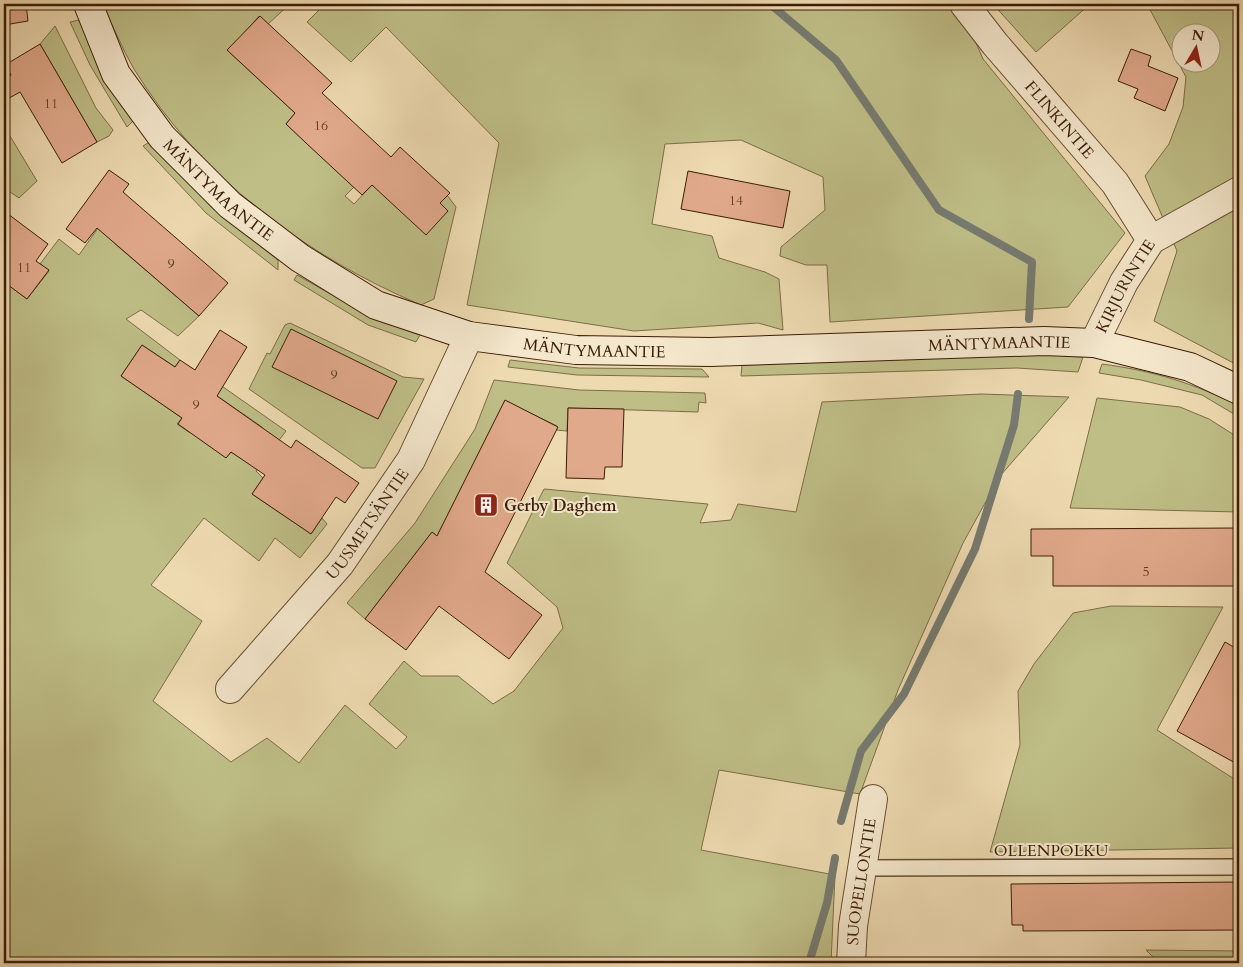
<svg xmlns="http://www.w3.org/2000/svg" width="1243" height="967" viewBox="0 0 1243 967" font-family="Cardo,serif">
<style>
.green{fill:#bfbe87;stroke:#7d6d46;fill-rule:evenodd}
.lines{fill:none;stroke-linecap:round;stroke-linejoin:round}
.stream{stroke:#767a70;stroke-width:8}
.building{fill:#e1a98b;stroke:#3b1c05}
.lane-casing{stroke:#684c30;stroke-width:18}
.street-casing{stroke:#684c30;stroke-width:30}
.secondary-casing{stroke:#3b1c05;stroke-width:30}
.lane{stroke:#f4e7cc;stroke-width:15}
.street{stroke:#f4e7cc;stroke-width:28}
.secondary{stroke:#f4e7cc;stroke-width:28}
.labels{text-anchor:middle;stroke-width:4;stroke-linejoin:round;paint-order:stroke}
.number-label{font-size:14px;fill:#643f26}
.street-label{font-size:16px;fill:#3b1c05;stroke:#f4e7cc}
.poi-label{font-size:16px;font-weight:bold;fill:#3b1c05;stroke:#f4e7cc;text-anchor:start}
</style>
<rect width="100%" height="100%" fill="#eedab1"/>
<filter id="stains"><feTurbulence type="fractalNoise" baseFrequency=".004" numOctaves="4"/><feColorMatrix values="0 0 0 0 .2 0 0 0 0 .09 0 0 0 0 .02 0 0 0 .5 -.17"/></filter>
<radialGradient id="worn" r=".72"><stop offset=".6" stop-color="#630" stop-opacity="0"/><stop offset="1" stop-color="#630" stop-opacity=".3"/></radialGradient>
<g class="green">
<path d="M102,4H290L268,24L259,16L228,51L295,113L286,124L354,187L345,196L354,204L372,185L448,211L440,203L447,195L456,207L434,299L421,305C304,255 201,178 134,69C122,49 113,25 102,4Z"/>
<polygon points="325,4 959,4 983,59 1125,233 1068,307 830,322 827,265 806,265 780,256 781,247 825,210 823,177 741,140 665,144 652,224 712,236 719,258 765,272 779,279 783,330 758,323 634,331 467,305 499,143 386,27 351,62 307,22"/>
<polygon points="993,4 1090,4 1036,52"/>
<path d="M1147,4H1239V366L1154,321L1177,251L1145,176L1169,144L1183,107L1186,77ZM1180,32H1210V62H1180Z"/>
<polygon points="79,20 107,78 133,114 133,121 127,127 90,65 70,22"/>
<polygon points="55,26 96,108 113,130 109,136 97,142 40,44"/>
<polygon points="4,126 37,181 19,198 4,188"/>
<polygon points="148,143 158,145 211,207 278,260 278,270 206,213 143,146"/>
<polygon points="122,194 143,210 114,243 199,316 178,336 141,310 126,319 180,360 175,367 142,345 121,376 182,418 177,424 190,433 195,427 226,458 231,452 241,458 262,427 210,391 216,382 286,431 256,471 263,478 252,494 311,534 322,518 327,524 300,558 275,538 259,561 204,518 151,585 202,621 153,701 231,762 267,738 299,763 345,705 396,749 407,737 369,704 404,661 421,676 458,676 493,704 514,691 563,628 557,607 507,563 544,489 708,504 700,523 731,520 738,504 796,512 822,402 981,394 1069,397 1000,476 963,543 898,690 860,794 719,770 701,850 835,875 831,963 4,963 4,282 27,299 49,271 40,264 59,239 79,255"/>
<polygon points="297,275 373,318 420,335 416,342 368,325 294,280"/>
<polygon points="290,323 403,377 424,379 375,468 362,468 249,389 267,353 270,354 285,325"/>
<polygon points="1019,353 1083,357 1078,372 1017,368 741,376 742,365"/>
<polygon points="510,360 579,368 702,369 709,377 577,375 508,367"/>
<path d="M1102,364C1154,371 1193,383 1239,406V417L1202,395L1141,380L1099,373Z"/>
<polygon points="494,380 579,390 705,393 706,403 699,402 698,412 568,408 567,431 556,430 557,426 505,401 437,536 432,532 365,619 347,603 415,523 475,429"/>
<polygon points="1097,398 1180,407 1209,419 1239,438 1239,512 1070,508"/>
<polygon points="1111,606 1223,607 1157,730 1239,782 1239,848 990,852 1020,745 1018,691 1034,664 1073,613"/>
<polygon points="1146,950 1239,951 1239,963 1159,963"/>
</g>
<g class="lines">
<g class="stream">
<polyline points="770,4 836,60 939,210 1032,262 1029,319"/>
<polyline points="841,821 861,751 904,694 975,549 1014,425 1018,394"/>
<polyline points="809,963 827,903 835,858"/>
</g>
</g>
<g class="building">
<polygon points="4,4 26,4 28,21 4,25"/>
<polygon points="260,16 332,83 322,93 391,157 400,147 450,193 440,203 448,211 426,235 372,185 362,195 306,143 286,124 295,113 227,50"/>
<polygon points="40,44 97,142 62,163 20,92 4,101 4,80 11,75 5,65"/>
<polygon points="1131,49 1151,56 1148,66 1178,78 1165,111 1134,98 1138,89 1118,81"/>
<polygon points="109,170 129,184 123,192 228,283 199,316 97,228 85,243 66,229"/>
<polygon points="688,171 790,191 783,228 681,209"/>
<polygon points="4,211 48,244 36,261 49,270 27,299 4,282"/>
<polygon points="291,329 397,381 378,419 272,367"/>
<polygon points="220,330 247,347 217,396 291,448 296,440 359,483 345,503 336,497 311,534 252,494 265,475 231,452 226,458 178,424 182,418 121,376 142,345 175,367 180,360 195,370"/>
<polygon points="505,400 558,427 485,572 542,615 509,659 439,606 406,650 365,619 432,532 437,536"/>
<polygon points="568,408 624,409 622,467 605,467 604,479 566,478"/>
<polygon points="1239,528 1239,586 1053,586 1053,556 1031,556 1031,529"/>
<polygon points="1225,642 1239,650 1239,765 1177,731"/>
<polygon points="1239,882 1239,930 1023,931 1023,925 1012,925 1011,884"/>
</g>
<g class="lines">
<defs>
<polyline id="lane" points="862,868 1239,867"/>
<g id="street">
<path id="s1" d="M964,4L995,44L1115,183L1151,240"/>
<path id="s2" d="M1094,343L1124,282L1151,240L1239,191"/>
<path id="s3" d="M230,689L340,564L411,460L469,336"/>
<path id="s4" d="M851,963L853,926L873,799"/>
</g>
<g id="secondary">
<path id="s5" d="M88,4L116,74L162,137L230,205L300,258L376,305L469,336L576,350L710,352L1044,341L1094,343L1190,367L1239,390"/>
</g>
</defs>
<use href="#lane" class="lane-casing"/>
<use href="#street" class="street-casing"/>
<use href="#secondary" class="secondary-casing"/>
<use href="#lane" class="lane"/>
<use href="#street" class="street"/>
<use href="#secondary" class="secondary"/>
</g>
<defs>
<symbol id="building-square" viewBox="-11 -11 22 22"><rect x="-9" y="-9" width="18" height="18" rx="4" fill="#8f2418" stroke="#f4e7cc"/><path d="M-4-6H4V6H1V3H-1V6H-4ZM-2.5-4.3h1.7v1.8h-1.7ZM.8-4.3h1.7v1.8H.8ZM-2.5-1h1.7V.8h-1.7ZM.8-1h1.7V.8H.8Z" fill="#fff"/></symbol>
</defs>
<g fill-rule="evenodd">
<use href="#building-square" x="472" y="491" width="28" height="28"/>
</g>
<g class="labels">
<g class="number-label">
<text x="51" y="108">11</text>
<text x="321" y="130">16</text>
<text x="736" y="205">14</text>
<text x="171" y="268">9</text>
<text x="24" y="272">11</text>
<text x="334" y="379">9</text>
<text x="196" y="409">9</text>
<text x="1146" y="576">5</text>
</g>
<g class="street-label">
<text dy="6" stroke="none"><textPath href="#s1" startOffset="150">FLINKINTIE</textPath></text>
<text dy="6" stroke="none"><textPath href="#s5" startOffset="231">MÄNTYMAANTIE</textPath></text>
<text dy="6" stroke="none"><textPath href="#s2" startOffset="65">KIRJURINTIE</textPath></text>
<text dy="6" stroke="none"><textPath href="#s5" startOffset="1056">MÄNTYMAANTIE</textPath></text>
<text dy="6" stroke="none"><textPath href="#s5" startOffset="651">MÄNTYMAANTIE</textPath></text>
<text dy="6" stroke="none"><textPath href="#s3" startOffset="215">UUSMETSÄNTIE</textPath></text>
<text x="1051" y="856">OLLENPOLKU</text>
<text dy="6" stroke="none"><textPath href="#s4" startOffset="82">SUOPELLONTIE</textPath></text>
</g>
<g class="poi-label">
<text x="504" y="511">Gerby Daghem</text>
</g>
</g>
<rect width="1243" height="967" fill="none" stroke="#eedab1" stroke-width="20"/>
<rect x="5" y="5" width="1233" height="957" fill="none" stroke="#3b1c05" stroke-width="2.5"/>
<rect x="10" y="10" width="1223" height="947" fill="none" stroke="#3b1c05"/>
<g transform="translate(1196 48) rotate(9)"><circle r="24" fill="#f4e7cc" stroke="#aa967c"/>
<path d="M0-4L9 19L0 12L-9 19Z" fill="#8f2418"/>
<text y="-8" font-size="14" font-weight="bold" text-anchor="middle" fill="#3b1c05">N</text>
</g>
<rect width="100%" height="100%" filter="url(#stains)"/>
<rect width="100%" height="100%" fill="url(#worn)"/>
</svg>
